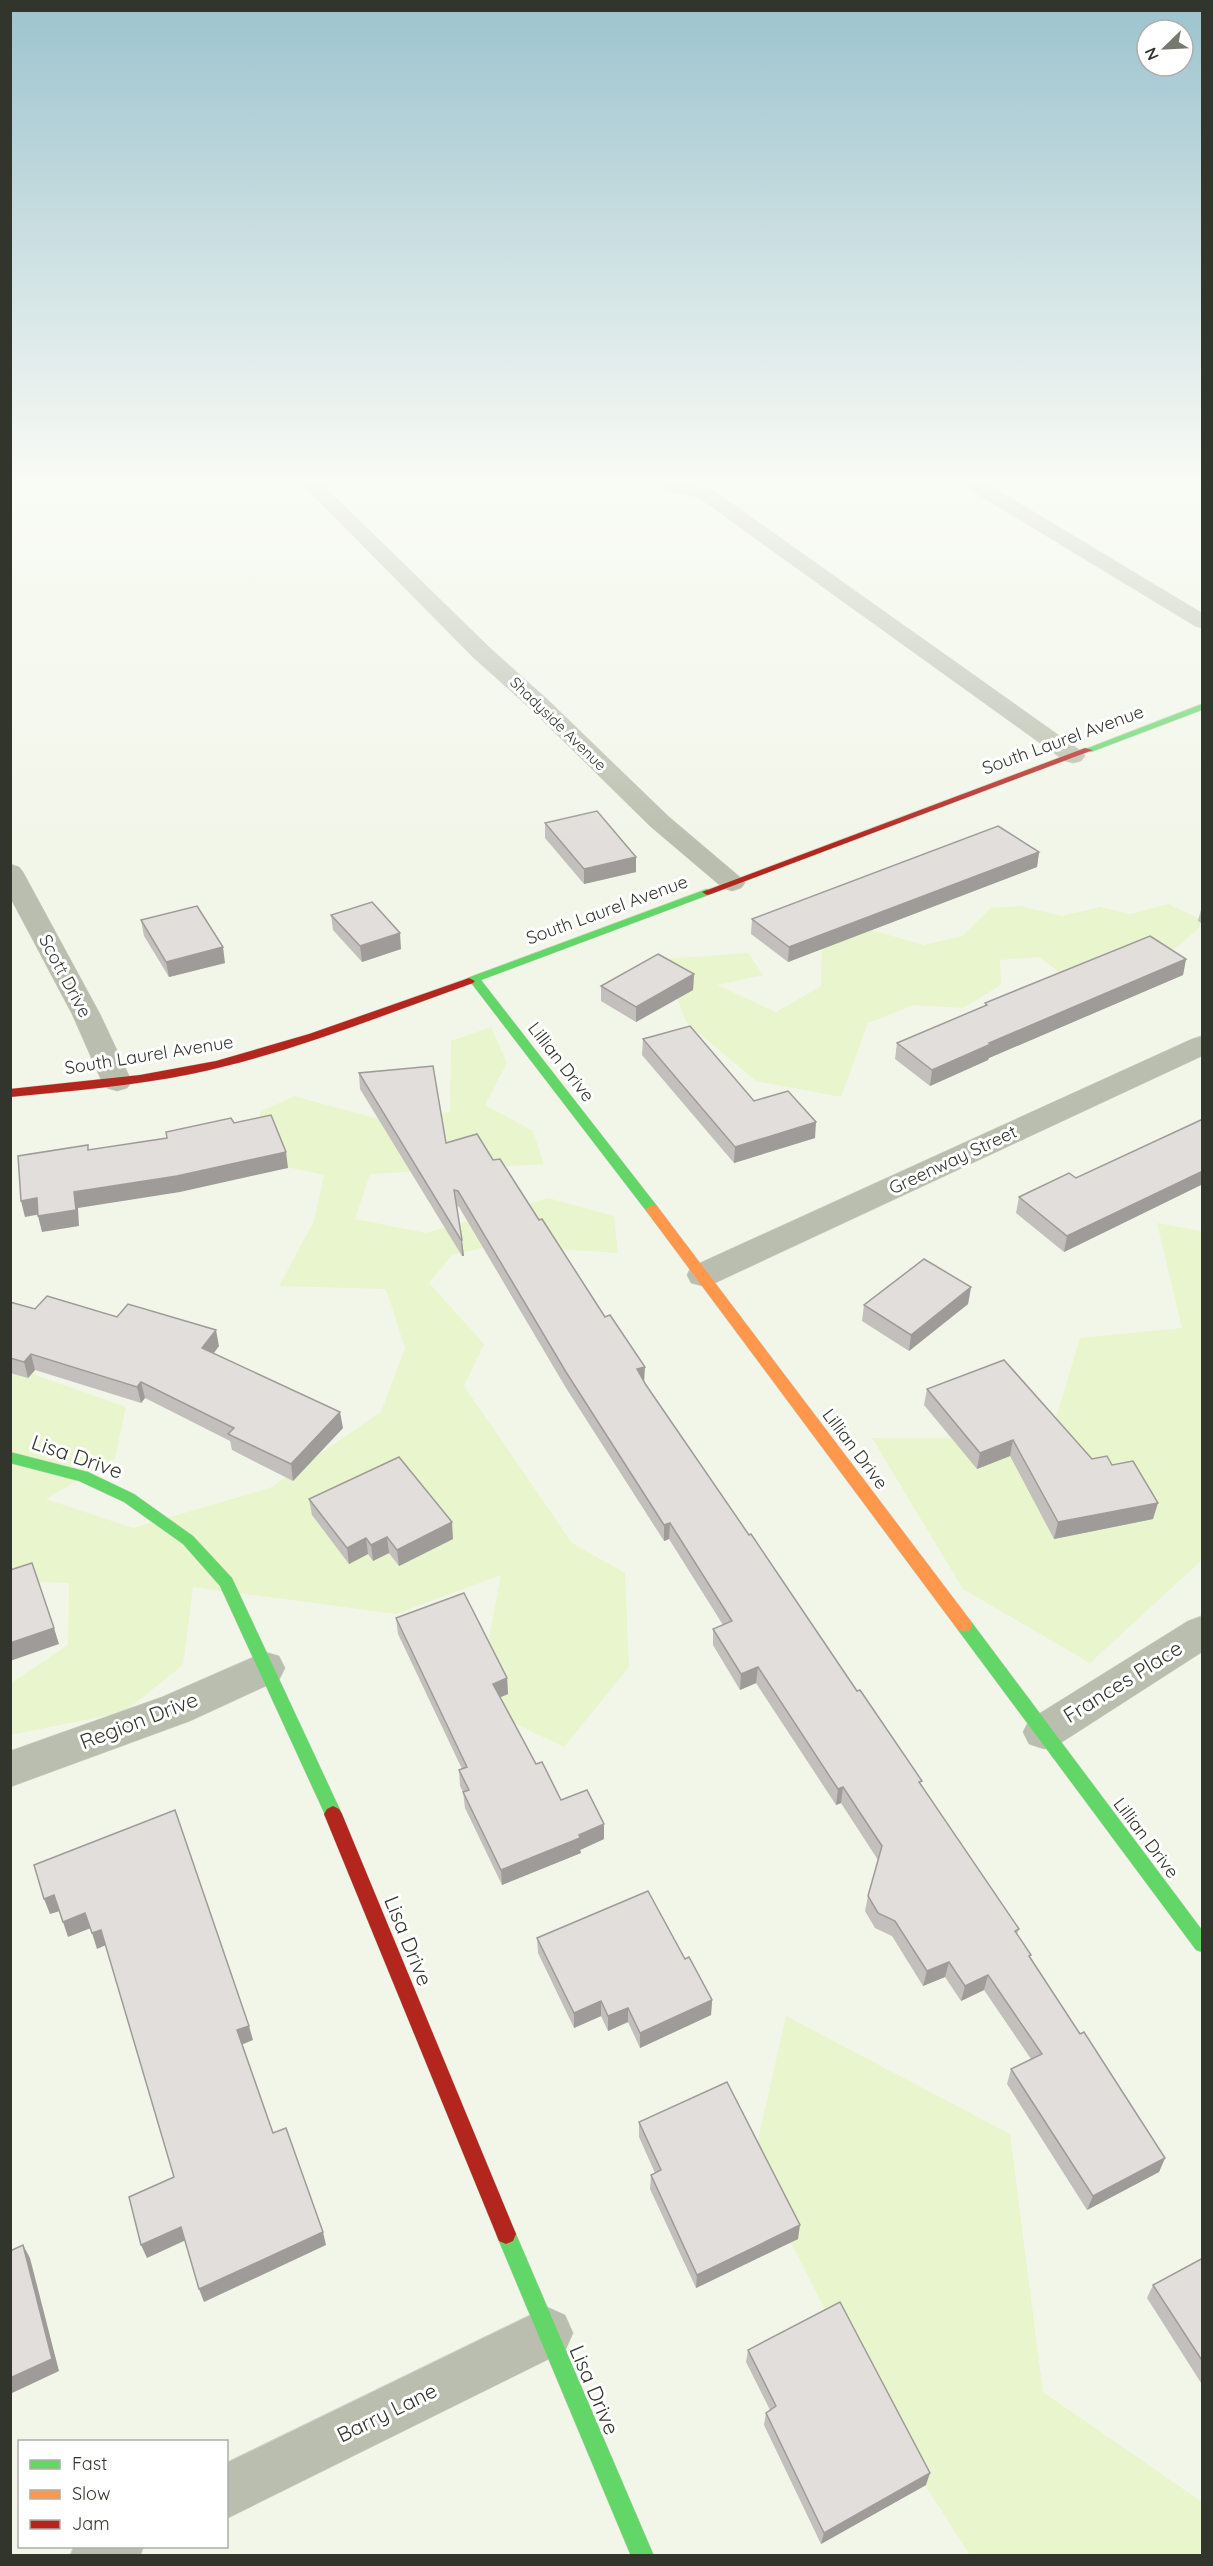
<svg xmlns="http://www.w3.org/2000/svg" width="1213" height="2566" viewBox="0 0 1213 2566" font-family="Quicksand,sans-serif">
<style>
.green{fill:#e9f5cc}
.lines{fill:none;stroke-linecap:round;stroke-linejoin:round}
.street-casing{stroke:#cfd2c8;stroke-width:1}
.fast-casing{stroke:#cfd2c8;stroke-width:1}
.slow-casing{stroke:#cfd2c8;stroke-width:1}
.jam-casing{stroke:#cfd2c8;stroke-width:1}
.street{fill:#b9beae;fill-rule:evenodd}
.fast{fill:#63d668;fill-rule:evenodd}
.slow{fill:#ff974d;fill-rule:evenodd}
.jam{fill:#b3261e;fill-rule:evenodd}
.wall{fill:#c2bfbc}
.shaded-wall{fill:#9e9b99}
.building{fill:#e2dedb;stroke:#9e9b99;stroke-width:1.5}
.labels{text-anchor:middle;stroke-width:6;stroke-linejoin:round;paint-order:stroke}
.far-street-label{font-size:15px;fill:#32352c;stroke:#fff}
.street-label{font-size:18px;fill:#32352c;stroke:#fff}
.near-street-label{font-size:21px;fill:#32352c;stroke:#fff}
</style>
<rect width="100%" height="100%" fill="#f2f6e9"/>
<g class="green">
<polygon points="1168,904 1202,920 1202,925 1178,946 1136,969 1071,981 1039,957 1000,960 1001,985 963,1008 914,1005 868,1023 841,1097 756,1081 686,1022 663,959 748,953 763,975 717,985 776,1012 821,986 822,941 846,923 924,945 962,936 991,908 1020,906 1062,916 1100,907 1130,914"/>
<polygon points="491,1027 507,1063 485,1105 533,1131 544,1164 370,1174 355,1219 426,1233 548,1198 614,1216 618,1253 495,1245 452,1255 429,1283 484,1344 464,1386 572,1543 625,1573 629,1667 564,1747 476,1705 501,1575 396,1614 193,1587 183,1665 124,1712 11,1735 11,1683 68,1645 69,1583 11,1581 11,1374 30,1373 126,1407 115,1458 46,1499 133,1528 270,1488 381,1412 405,1348 386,1289 279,1286 314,1221 324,1175 259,1161 260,1112 294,1096 375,1118 450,1112 451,1041"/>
<polygon points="1157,1223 1202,1231 1202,1560 1090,1663 963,1589 872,1438 1050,1438 1080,1338 1182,1328"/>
<polygon points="786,2016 1010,2134 1043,2392 1202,2502 1202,2555 970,2555 875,2408 752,2166"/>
</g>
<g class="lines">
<defs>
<g id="street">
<polygon points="303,485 323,485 490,648 548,700 668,816 741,878 745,883 741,888 732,891 723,888 650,826 532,710 474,658"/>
<polygon points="659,485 692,485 713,490 1081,751 1085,756 1081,761 1073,763 1065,761 699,498 661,489"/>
<polygon points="967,485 989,485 1202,613 1202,628 1195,626 969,489"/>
<polygon points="10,864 19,867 23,872 100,1014 132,1082 127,1088 117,1091 107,1088 102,1082 72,1014 10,897"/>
<polygon points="1202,1036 1202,1056 715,1283 703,1286 691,1283 687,1275 691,1267 1192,1039"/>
<polygon points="1202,1616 1202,1652 1059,1744 1044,1749 1029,1744 1023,1732 1029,1720 1188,1621"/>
<polygon points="265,1652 279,1656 285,1668 279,1680 190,1721 10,1787 10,1751 162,1697"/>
<polygon points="547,2307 565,2315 573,2333 565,2351 226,2519 226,2463"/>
<polygon points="74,2546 144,2546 140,2556 70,2556"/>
</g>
<g id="fast">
<polygon points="1202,704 1202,710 1091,752 1083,750"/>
<polygon points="707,889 712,892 711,894 481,980 657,1206 658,1209 652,1213 647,1212 472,984 465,983 463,981 470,977"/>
<polygon points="10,1452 88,1472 134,1494 193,1536 232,1578 342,1814 339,1819 333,1822 327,1819 220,1586 183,1544 124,1502 79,1481 10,1463"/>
<polygon points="964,1619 970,1620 1202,1930 1202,1952 1196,1950 958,1630 956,1625 958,1620"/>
<polygon points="506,2224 513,2227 654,2556 631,2556 496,2234 499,2227"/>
</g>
<polygon id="slow" points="652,1205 657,1206 970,1620 972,1625 970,1630 964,1631 958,1630 647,1212 646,1209"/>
<g id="jam">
<polygon points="1085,748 1093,750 711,894 707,895 702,892"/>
<path d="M469,978L475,981L473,983C380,1016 288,1054 191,1074C132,1086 71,1091 10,1097V1089L140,1075L216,1061L309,1034Z"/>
<polygon points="333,1806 339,1809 342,1814 516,2234 513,2241 506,2244 499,2241 324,1814 327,1809"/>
</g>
</defs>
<use href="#street" class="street-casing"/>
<use href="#fast" class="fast-casing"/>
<use href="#slow" class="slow-casing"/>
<use href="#jam" class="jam-casing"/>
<use href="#street" class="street"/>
<use href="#fast" class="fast"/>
<use href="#slow" class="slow"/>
<use href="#jam" class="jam"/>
</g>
<g class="wall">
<polygon points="545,823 636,857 636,872 584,884 545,838"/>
<polygon points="1039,852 1037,867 788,962 751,934 752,919"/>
<polygon points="1202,906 1203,906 1203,924 1198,921"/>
<polygon points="331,915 401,949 362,962 333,930"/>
<polygon points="141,920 225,963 169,977 144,936"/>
<polygon points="1186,959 1183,975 989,1058 988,1060 930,1086 895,1059 897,1043 985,1006 985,1003"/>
<polygon points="694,974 693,990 636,1022 601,1001 601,986"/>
<polygon points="643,1039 754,1101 815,1138 734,1163 642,1055"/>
<polygon points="359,1073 446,1143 493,1160 539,1220 644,1382 749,1535 921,1785 1019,1929 1017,1934 1030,1958 1080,2034 1165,2158 1159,2172 1087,2210 1007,2084 1011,2069 1031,2059 984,1990 961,2001 945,1977 923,1986 892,1936 875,1928 865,1911 868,1896 878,1860 841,1803 836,1805 756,1683 740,1690 713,1645 713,1629 723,1625 669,1539 664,1541 566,1388 459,1207 457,1206 464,1256 462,1256 360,1089"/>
<polygon points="1203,1119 1203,1184 1064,1252 1016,1213 1019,1197 1076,1178"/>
<polygon points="971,1287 968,1304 909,1351 862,1321 864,1305"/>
<polygon points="10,1302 35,1309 117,1317 219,1346 214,1353 343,1428 293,1481 232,1450 230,1441 145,1398 141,1403 35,1370 28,1378 10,1373"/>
<polygon points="927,1389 1092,1459 1112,1465 1153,1519 1054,1539 1010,1456 977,1469 924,1405"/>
<polygon points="309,1499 453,1539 399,1566 389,1553 373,1561 368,1554 349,1564 312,1515"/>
<polygon points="396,1618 507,1678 508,1694 500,1697 536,1764 561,1800 604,1839 580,1850 581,1853 502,1885 465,1808 463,1792 460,1786 459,1770 462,1769 398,1634"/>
<polygon points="537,1938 685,1959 712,2000 711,2015 640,2048 628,2022 608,2031 601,2016 574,2028 538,1953"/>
<polygon points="639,2122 798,2239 696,2288 650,2189 651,2175 655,2173 639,2137"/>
<polygon points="1203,2258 1203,2386 1147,2298 1153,2285"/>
<polygon points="748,2350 926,2485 821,2544 764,2425 766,2413 770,2410 746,2362"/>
</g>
<g class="shaded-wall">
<polygon points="1039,852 1037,867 788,962 789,947"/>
<polygon points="636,857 636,872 584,884 584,869"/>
<polygon points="400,933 401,949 362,962 360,946"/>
<polygon points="223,947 225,963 169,977 166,962"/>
<polygon points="1186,959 1183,975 989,1058 988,1060 930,1086 932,1070 989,1043"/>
<polygon points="694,974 693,990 636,1022 636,1007"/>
<polygon points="816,1122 815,1138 734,1163 735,1147"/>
<polygon points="286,1152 288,1168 180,1192 78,1208 79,1226 42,1232 38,1216 74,1192"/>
<polygon points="1203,1171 1203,1184 1064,1252 1067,1236"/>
<polygon points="37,1198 41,1214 25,1217 21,1201"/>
<polygon points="461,1240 462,1240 464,1256 462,1256"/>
<polygon points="971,1287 968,1304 909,1351 911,1335"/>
<polygon points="216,1330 219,1346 205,1364 202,1348"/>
<polygon points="31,1354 35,1370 28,1378 24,1362"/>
<polygon points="645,1367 644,1383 637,1369"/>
<polygon points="141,1382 145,1398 141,1403 137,1387"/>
<polygon points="340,1412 343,1428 293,1481 291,1464"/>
<polygon points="1013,1440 1010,1456 977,1469 980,1453"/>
<polygon points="1158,1503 1153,1519 1054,1539 1058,1522"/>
<polygon points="452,1522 453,1539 399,1566 397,1550"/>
<polygon points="670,1523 669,1539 664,1541 664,1525"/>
<polygon points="387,1537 389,1553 373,1561 371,1545"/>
<polygon points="366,1538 368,1554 349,1564 347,1548"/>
<polygon points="54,1628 59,1644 10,1661 10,1643"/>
<polygon points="758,1667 756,1683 740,1690 741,1674"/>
<polygon points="507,1678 508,1694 494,1700 493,1684"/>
<polygon points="843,1787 841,1803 836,1805 838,1789"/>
<polygon points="604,1824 604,1839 580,1850 581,1853 502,1885 501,1870"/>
<polygon points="54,1895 60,1911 50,1914 44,1899"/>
<polygon points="85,1913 91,1928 68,1937 63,1922"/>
<polygon points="101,1930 106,1945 97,1949 92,1933"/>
<polygon points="949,1962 945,1977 923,1986 927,1971"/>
<polygon points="988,1975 984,1990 961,2001 965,1986"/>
<polygon points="712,2000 711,2015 640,2048 640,2033"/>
<polygon points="601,2001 601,2016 574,2028 574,2013"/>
<polygon points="628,2008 628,2022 608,2031 608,2016"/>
<polygon points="249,2026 253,2040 241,2045 237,2030"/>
<polygon points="1165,2158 1159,2172 1087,2210 1093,2196"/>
<polygon points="800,2225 798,2239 696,2288 697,2275"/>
<polygon points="181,2227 186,2240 147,2258 141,2245"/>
<polygon points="323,2232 326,2245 204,2302 199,2289"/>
<polygon points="23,2245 30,2258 59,2371 10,2394 10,2378"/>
<polygon points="930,2473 926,2485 821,2544 824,2533"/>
</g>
<g class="building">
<polygon points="597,811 636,857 584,869 545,823"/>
<polygon points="998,826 1039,852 789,947 752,919"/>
<polygon points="372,902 400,933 360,946 331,915"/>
<polygon points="197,906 223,947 166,962 141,920"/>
<polygon points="1150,936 1186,959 989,1043 991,1044 932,1070 897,1043 987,1005 985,1003"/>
<polygon points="658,954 694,974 636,1007 601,986"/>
<polygon points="690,1026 754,1101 788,1091 816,1122 735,1147 643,1039"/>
<polygon points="433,1066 446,1143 477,1134 493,1160 500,1159 539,1220 542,1219 605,1317 610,1315 645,1367 637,1369 646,1385 749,1535 751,1534 857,1691 860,1690 922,1781 919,1782 1019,1929 1015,1931 1031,1955 1029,1956 1080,2034 1084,2032 1165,2158 1093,2196 1011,2069 1042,2054 988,1975 965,1986 949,1962 927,1971 895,1921 878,1913 868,1896 882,1846 843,1787 838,1789 758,1667 741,1674 713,1629 732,1621 670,1523 664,1525 566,1372 458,1191 454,1190 462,1240 461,1240 359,1073"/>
<polygon points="271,1115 286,1152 177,1176 74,1192 76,1210 38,1216 37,1198 21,1201 18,1156 88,1145 88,1150 167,1138 166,1132 231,1118 234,1123"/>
<polygon points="1203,1119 1203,1171 1067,1236 1019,1197 1069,1173 1076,1178"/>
<polygon points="924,1259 971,1287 911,1335 864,1305"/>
<polygon points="47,1296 117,1317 128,1304 216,1330 202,1348 340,1412 291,1464 228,1434 234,1428 141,1382 137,1387 31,1354 24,1362 10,1358 10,1302 35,1309"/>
<polygon points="1004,1360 1092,1459 1107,1456 1112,1465 1133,1461 1158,1503 1058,1522 1013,1440 980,1453 927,1389"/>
<polygon points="399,1457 452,1522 397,1550 387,1537 371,1545 366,1538 347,1548 309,1499"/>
<polygon points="32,1563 54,1628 10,1643 10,1570"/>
<polygon points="464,1593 507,1678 493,1684 536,1764 542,1762 561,1800 587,1790 604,1824 579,1835 580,1838 501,1870 463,1792 469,1790 459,1770 467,1767 396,1618"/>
<polygon points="175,1810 249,2026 237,2030 273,2133 286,2128 323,2232 199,2289 181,2227 141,2245 129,2197 174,2177 101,1930 92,1933 85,1913 63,1922 54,1895 44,1899 34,1865"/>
<polygon points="648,1891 685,1959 689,1957 712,2000 640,2033 628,2008 608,2016 601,2001 574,2013 537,1938"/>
<polygon points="727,2082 800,2225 697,2275 651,2175 661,2170 639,2122"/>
<polygon points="23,2245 52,2359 10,2378 10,2251"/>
<polygon points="1203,2258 1203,2362 1153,2285"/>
<polygon points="840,2302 930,2473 824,2533 766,2413 776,2406 748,2350"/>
</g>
<linearGradient id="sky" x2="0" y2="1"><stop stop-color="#9cc3ce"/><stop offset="0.57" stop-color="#f9fbf5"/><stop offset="1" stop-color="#f9fbf5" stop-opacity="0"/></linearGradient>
<rect width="1213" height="844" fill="url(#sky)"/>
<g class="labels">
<g class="far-street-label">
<text transform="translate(558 724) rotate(44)" y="5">Shadyside Avenue</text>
</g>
<g class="street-label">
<text transform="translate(1063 740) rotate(-20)" y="6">South Laurel Avenue</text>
<text transform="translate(607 910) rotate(-20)" y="6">South Laurel Avenue</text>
<text transform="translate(65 976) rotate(62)" y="6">Scott Drive</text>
<text transform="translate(149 1055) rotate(-9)" y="6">South Laurel Avenue</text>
<text transform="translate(561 1062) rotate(52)" y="6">Lillian Drive</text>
<text transform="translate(953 1160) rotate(-25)" y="6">Greenway Street</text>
<text transform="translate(855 1449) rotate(53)" y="6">Lillian Drive</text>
<text transform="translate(1146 1838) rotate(53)" y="6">Lillian Drive</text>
</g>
<g class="near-street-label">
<text transform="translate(77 1457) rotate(19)" y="7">Lisa Drive</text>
<text transform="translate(1123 1682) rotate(-32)" y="7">Frances Place</text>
<text transform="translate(139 1721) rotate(-21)" y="7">Region Drive</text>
<text transform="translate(408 1941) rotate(68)" y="7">Lisa Drive</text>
<text transform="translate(594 2390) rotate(67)" y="7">Lisa Drive</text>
<text transform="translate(387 2413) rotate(-26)" y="7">Barry Lane</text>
</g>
</g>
<rect width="1213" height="2566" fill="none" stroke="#32352c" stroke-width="24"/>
<rect x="18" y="2440" width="210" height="108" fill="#ffffff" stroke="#adaeab" stroke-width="1.5"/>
<rect x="30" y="2460" width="30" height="9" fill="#63d668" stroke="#adaeab" stroke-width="1.5"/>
<text x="72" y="2470" font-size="18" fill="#32352c">Fast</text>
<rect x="30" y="2490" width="30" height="9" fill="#ff974d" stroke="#adaeab" stroke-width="1.5"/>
<text x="72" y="2500" font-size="18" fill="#32352c">Slow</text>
<rect x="30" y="2520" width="30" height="9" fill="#b3261e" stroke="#adaeab" stroke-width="1.5"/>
<text x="72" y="2530" font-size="18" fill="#32352c">Jam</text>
<g transform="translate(1165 48) rotate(246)"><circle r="28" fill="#ffffff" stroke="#adaeab" stroke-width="1.5"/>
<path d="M0-4.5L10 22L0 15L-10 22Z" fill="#75796e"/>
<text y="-9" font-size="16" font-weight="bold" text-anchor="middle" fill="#32352c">N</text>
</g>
</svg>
